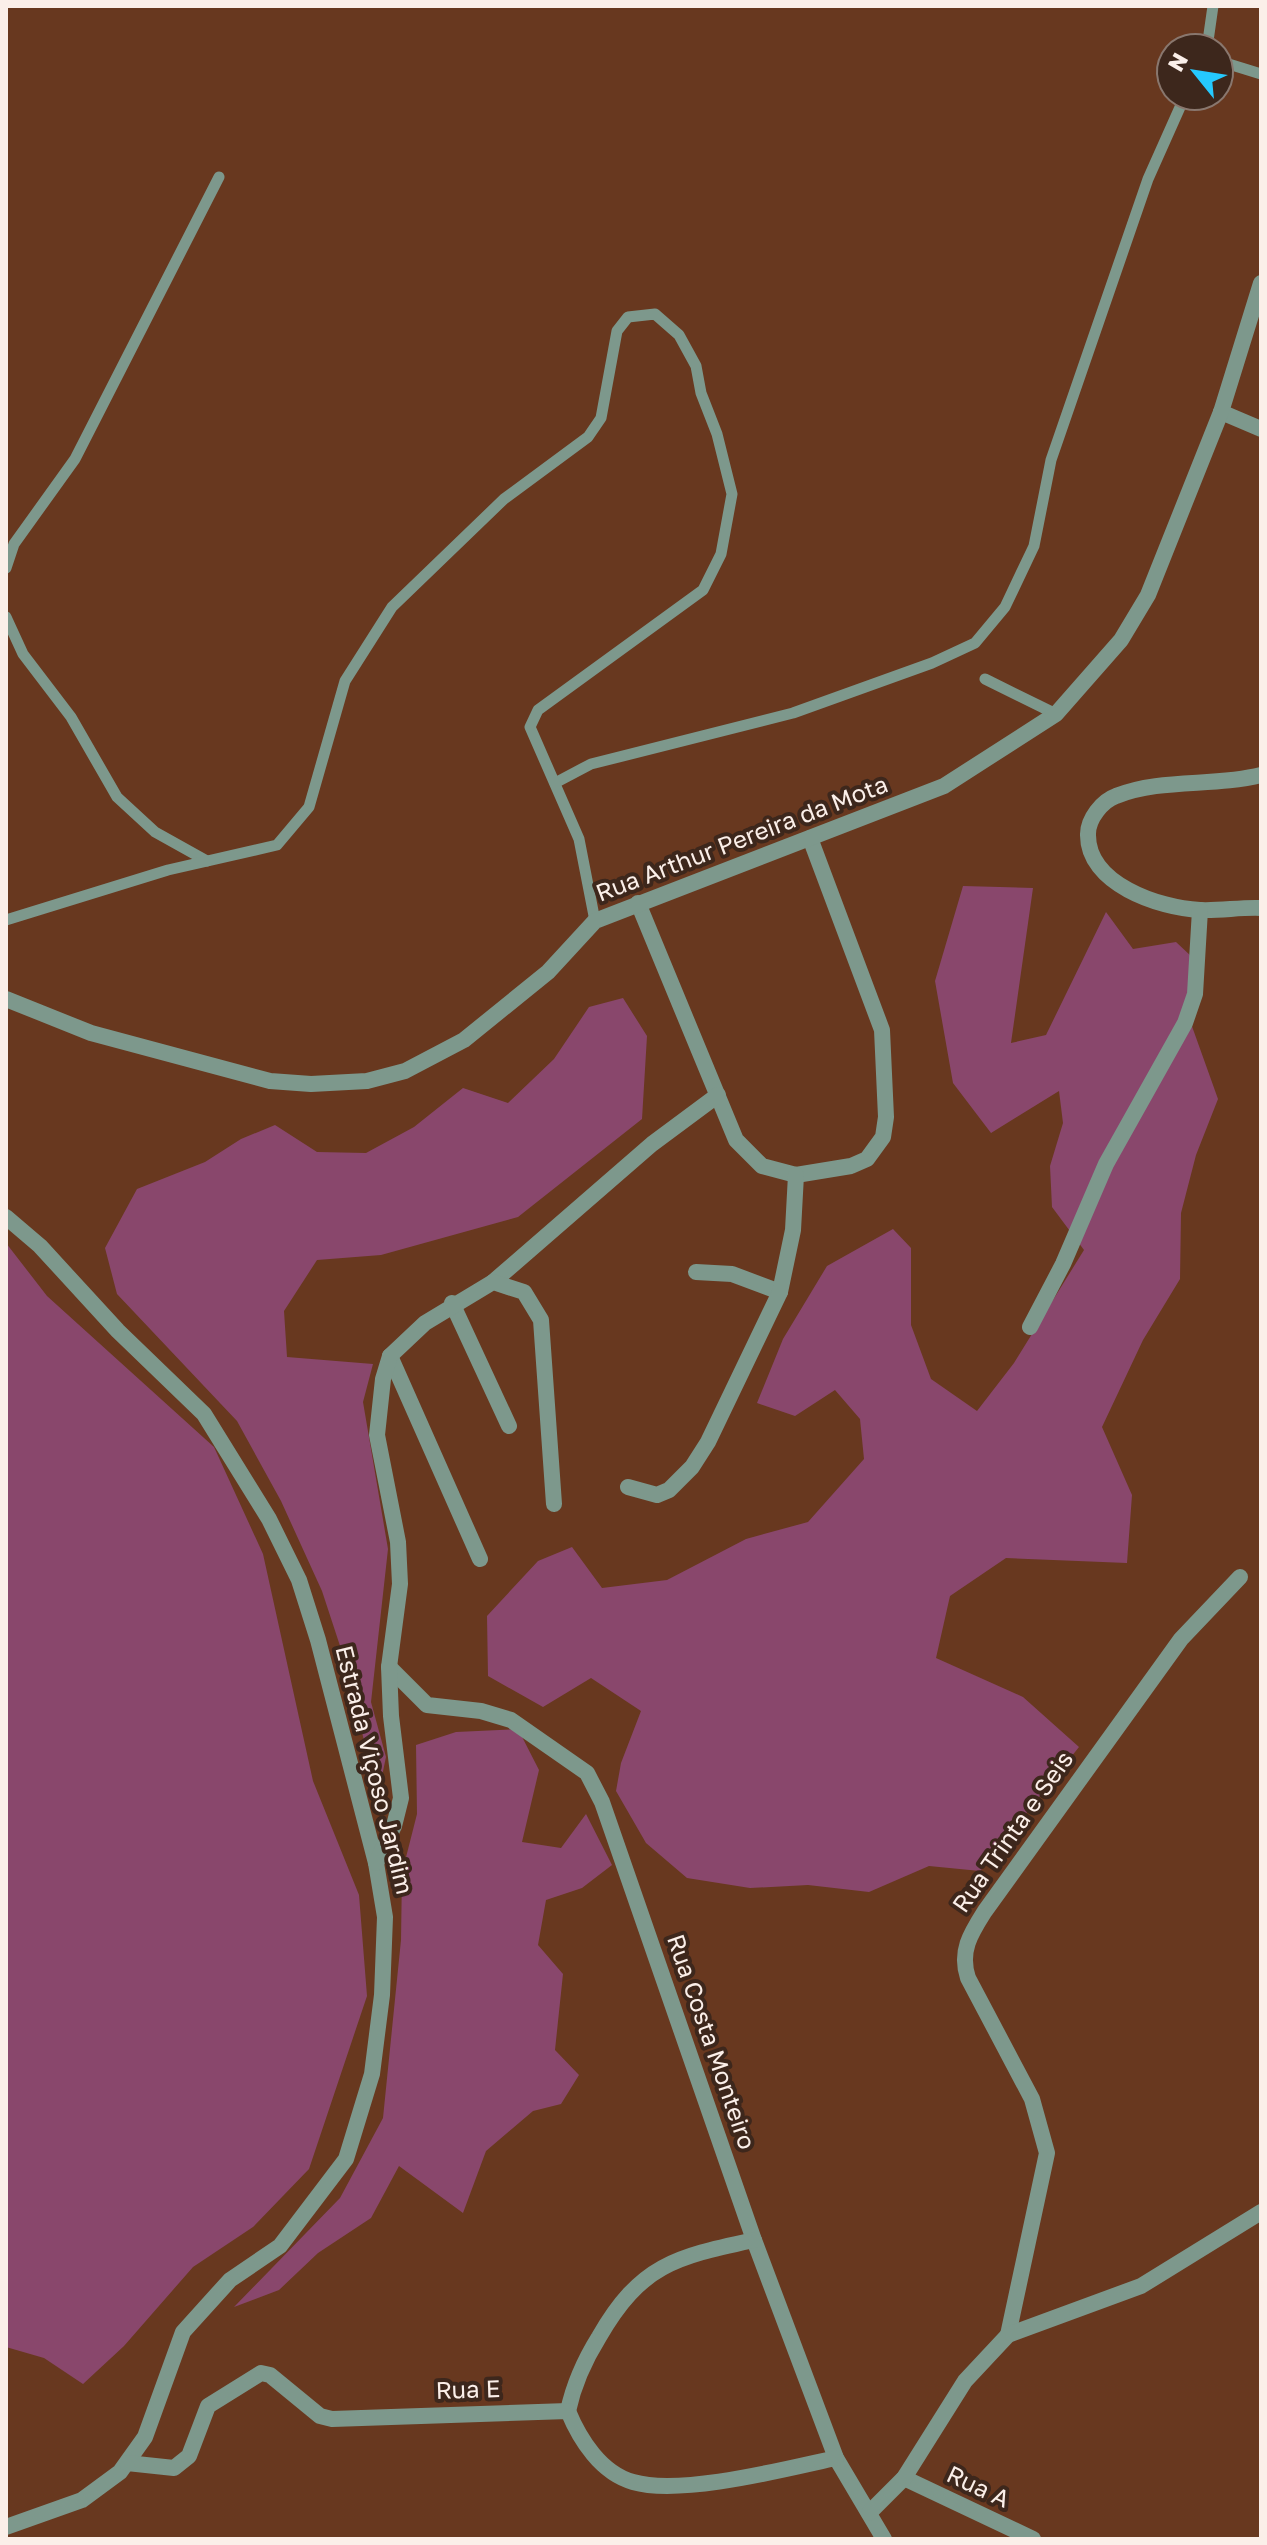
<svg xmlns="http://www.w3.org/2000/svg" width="1267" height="2545" viewBox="0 0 1267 2545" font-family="'Golos Text',sans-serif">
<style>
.green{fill:#89476c}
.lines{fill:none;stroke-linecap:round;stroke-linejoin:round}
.lane{stroke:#7d988c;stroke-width:11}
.street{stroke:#7d988c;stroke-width:16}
.labels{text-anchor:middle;stroke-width:8;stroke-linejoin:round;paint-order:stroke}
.street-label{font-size:24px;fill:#fbefe9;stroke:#3d271c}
</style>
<rect width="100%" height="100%" fill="#68381f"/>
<g class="green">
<polygon points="963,886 1033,888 1011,1043 1046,1035 1106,912 1133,949 1176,942 1192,957 1189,1018 1218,1099 1196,1155 1181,1213 1180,1279 1143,1340 1102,1427 1132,1495 1127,1563 1006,1558 950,1596 936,1658 1023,1697 1079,1747 980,1871 929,1866 869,1892 808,1885 750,1888 687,1878 646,1843 616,1791 621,1763 641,1711 591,1678 543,1707 488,1676 487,1616 538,1561 572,1547 602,1588 667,1580 746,1539 808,1522 864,1459 860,1419 835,1390 795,1416 757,1403 783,1339 827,1266 893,1229 911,1248 911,1325 931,1379 977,1411 1014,1363 1084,1250 1052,1207 1050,1166 1063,1123 1059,1091 991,1133 953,1083 935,981"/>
<polygon points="623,998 647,1036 642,1119 518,1217 381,1255 317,1260 284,1311 287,1357 373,1364 363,1402 388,1549 371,1702 386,1757 382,1776 371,1769 343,1655 322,1591 281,1501 237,1421 117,1294 105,1248 137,1189 205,1162 241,1139 275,1125 317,1152 366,1153 414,1127 463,1088 508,1103 554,1059 589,1007"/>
<polygon points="6,1243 47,1296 214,1447 263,1554 313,1781 359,1895 367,1996 309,2169 253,2227 193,2267 124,2346 83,2384 44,2358 6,2347"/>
<polygon points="518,1729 539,1770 522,1842 561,1848 586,1814 612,1865 582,1888 546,1900 538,1945 563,1974 555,2050 579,2075 561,2104 533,2111 486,2151 463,2213 399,2166 371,2218 318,2253 279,2290 234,2307 340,2198 383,2118 401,1940 402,1873 417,1814 416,1745 456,1732"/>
</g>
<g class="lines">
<g class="lane">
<polyline points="1207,48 1213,6"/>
<polyline points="1219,61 1261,74"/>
<polyline points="6,568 14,544 75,459 219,177"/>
<polyline points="6,617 23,654 71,717 117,797 155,832 207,861"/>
<polyline points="985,679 1056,714"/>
<polyline points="555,783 591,764 793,713 932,663 975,643 1005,607 1034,546 1051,460 1148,179 1185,96"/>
<polyline points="6,920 168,870 277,845 309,807 345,681 392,607 504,499 588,437 601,418 617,331 628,317 655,314 679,335 696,366 701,393 717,434 732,494 721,554 703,590 538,710 530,727 579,839 595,921"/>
</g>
<g class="street">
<polyline points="1221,412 1261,429"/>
<path d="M1261,775C1214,787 1161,778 1116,796C1102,801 1088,819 1088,834C1087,884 1159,908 1200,910C1220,911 1241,907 1261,908"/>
<polyline points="638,903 736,1140 762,1166 796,1175 851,1166 867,1159 883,1137 886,1117 882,1030 810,838"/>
<polyline points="6,999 91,1033 270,1081 311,1084 367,1081 405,1071 464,1040 548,972 595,921 944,786 1056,714 1121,640 1148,595 1221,412 1261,283"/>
<polyline points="6,1217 40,1246 118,1331 204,1414 269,1519 299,1580 318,1640 376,1863 385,1917 382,1995 372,2074 346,2159 280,2246 230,2280 183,2332 145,2437 120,2472 82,2500 6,2527"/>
<polyline points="696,1272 732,1274 780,1292"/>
<polyline points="493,1282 652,1144 718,1095"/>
<polyline points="452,1303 509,1426"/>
<polyline points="1030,1327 1063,1264 1106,1164 1185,1023 1195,994 1200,910"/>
<polyline points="390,1356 480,1559"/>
<polyline points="628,1487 657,1495 669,1490 692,1467 708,1442 780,1292 793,1230 796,1175"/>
<polyline points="389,1667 427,1705 481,1711 511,1720 587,1773 602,1802 754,2240 836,2458 884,2539"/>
<polyline points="376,1863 394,1826 401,1798 391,1716 389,1667 400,1584 398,1542 377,1435 383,1379 390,1356 425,1323 493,1282 524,1292 541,1320 554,1504"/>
<path d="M1008,2335L1047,2153L1032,2099L968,1978C959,1951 971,1933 985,1911L1181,1639L1240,1577"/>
<path d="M568,2411C574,2383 584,2361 599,2337C641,2264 676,2257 754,2240"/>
<path d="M127,2463L174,2468L189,2456L208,2406L261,2373L270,2375L320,2416L332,2419L568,2411C580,2440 601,2473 633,2482C681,2496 785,2469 836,2458"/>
<polyline points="904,2478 1033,2539"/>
<polyline points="869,2513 904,2478 965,2381 1008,2335 1141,2286 1261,2212"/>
</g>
</g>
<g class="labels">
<g class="street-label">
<text transform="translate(742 839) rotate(-21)" y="8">Rua Arthur Pereira da Mota</text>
<text transform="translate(374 1770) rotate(76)" y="8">Estrada Viçoso Jardim</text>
<text transform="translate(1013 1832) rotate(-55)" y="8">Rua Trinta e Seis</text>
<text transform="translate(711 2042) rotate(71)" y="8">Rua Costa Monteiro</text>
<text transform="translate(468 2390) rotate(-2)" y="8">Rua E</text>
<text transform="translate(978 2487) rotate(25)" y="8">Rua A</text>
</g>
</g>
<rect width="1267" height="2545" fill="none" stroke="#fbefe9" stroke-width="16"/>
<g transform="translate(1195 72) rotate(300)"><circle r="38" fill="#3d271c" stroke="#89776e" stroke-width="2"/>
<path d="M0-6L14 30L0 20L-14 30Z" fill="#25c9fe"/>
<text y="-12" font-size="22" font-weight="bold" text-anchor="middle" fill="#fbefe9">N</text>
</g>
</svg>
